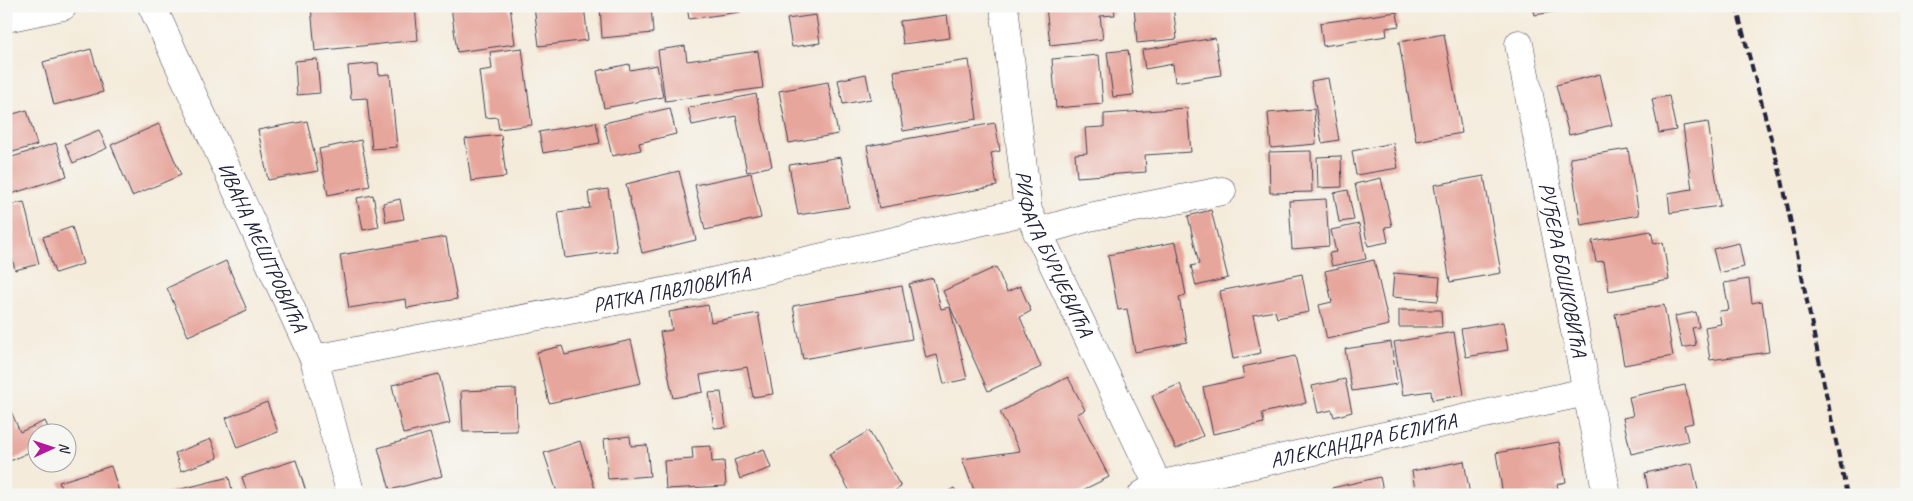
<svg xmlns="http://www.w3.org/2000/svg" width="1913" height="501" viewBox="0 0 1913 501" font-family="Caveat,sans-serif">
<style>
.building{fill:#e7a69c}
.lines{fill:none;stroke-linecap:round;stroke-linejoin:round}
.minor-casing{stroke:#424053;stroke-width:29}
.minor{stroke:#fff;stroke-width:28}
.rail{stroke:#22223b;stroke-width:4;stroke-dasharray:8 4;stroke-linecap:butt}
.labels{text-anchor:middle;stroke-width:4.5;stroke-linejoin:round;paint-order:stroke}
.street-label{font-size:21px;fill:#22223b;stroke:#f6f6f2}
</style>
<rect width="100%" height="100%" fill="#f6f6f2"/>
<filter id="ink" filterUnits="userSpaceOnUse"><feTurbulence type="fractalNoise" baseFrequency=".02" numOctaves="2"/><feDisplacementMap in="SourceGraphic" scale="10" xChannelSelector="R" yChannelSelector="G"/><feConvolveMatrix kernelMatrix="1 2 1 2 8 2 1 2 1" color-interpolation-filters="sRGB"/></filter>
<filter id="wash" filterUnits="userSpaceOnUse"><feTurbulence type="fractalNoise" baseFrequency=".0096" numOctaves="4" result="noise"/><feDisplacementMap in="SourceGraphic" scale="20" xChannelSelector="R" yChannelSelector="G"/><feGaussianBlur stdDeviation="1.12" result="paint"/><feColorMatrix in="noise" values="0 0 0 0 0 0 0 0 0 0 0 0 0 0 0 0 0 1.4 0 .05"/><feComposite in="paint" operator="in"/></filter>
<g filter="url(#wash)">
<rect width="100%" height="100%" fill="#f4ebda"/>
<g id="blocks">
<g class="building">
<polygon points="311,6 415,6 418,40 315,51"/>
<polygon points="451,6 510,6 515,44 457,52"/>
<polygon points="534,6 584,6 588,40 539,46"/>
<polygon points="600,6 651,6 653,33 602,38"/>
<polygon points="687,6 739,6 740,12 689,19"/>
<polygon points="768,6 806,6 806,8 768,10"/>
<polygon points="1046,6 1114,6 1115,15 1100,16 1103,39 1050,45"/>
<polygon points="1134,6 1173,6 1177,39 1137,43"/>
<polygon points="1350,6 1373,6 1373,8 1350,10"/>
<polygon points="1533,6 1581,6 1581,7 1535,15"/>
<polygon points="1397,12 1399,26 1386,28 1387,36 1323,46 1320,23"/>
<polygon points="816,15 820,43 792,47 787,19"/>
<polygon points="947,15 950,38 903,44 900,21"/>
<polygon points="1444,34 1462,133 1416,141 1399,42"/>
<polygon points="1215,38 1221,75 1175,82 1173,64 1145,69 1142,50"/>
<polygon points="685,46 687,61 758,51 763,88 665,101 658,50"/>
<polygon points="522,48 532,125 499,129 497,117 485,118 479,71 492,69 490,52"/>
<polygon points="91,49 103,92 54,105 43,62"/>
<polygon points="1128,50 1134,95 1113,97 1107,52"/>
<polygon points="1099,55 1103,104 1056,108 1052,59"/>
<polygon points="317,59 320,93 297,95 295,61"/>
<polygon points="969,60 977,119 903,131 894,71"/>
<polygon points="378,63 379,75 390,74 397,147 372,149 367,98 351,99 348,66"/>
<polygon points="629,64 630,70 657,65 663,97 604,108 597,71"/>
<polygon points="866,74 871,99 843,104 838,80"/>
<polygon points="1600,74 1612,125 1569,135 1556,85"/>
<polygon points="1328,78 1339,140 1322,143 1311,81"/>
<polygon points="828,82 838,134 789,143 779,91"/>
<polygon points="756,94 772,166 747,172 736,116 692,125 688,108"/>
<polygon points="1669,96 1676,130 1659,133 1652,99"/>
<polygon points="670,108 676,134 639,143 641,150 612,156 604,123"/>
<polygon points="1187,108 1191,152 1145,155 1146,172 1077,177 1075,154 1087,153 1085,128 1104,127 1104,114"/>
<polygon points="1314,109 1316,144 1271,148 1268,113"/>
<polygon points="27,110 37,145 6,154 6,116"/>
<polygon points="307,121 318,171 268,180 258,130"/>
<polygon points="596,122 600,143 543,153 539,132"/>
<polygon points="1708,122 1720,206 1670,213 1668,193 1692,189 1683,126"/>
<polygon points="995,123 1000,151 991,153 997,186 879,208 867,146"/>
<polygon points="159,124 181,175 132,196 111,145"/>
<polygon points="99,130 107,148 73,163 65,144"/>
<polygon points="501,135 506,177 471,181 465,139"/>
<polygon points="361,140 370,186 328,195 319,149"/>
<polygon points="56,143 67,176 11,194 6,178 6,159"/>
<polygon points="1393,143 1398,168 1356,175 1352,151"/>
<polygon points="1628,149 1639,215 1581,225 1570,158"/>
<polygon points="1311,151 1312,192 1270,193 1269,152"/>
<polygon points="1341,156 1342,187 1318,188 1317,157"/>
<polygon points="841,157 849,207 798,215 789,165"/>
<polygon points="679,171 696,240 642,253 626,184"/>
<polygon points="751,173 761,218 705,230 695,185"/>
<polygon points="1484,176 1501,273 1450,282 1434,185"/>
<polygon points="1381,178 1392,226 1385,227 1388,242 1368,246 1355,184"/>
<polygon points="608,189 617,251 565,258 558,212 590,208 588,192"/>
<polygon points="1348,190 1354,220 1339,222 1334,193"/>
<polygon points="373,195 379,227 363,230 357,198"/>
<polygon points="400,199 404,219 386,222 383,203"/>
<polygon points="1326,199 1329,246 1292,249 1289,201"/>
<polygon points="24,202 39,264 15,270 6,234 6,206"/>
<polygon points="1211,210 1228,278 1196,286 1191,266 1199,264 1188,216"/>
<polygon points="1359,224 1366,259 1332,266 1329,253 1336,252 1331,230"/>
<polygon points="72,227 83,264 55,273 43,237"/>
<polygon points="1651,231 1654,244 1663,242 1669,280 1609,291 1604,261 1596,262 1592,241"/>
<polygon points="446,237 457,299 407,308 406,299 349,308 340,255"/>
<polygon points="1176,242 1186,295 1179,297 1187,342 1135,352 1127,309 1118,310 1108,255"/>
<polygon points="1739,243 1744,267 1719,273 1713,249"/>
<polygon points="1374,260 1389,325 1327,339 1319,305 1332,302 1325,271"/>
<polygon points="226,261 247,310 188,336 167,288"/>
<polygon points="996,267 1007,292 1020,286 1031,311 1020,317 1041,367 988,391 943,291"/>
<polygon points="1394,273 1440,277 1438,301 1392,297"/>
<polygon points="1302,274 1309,312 1277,318 1275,311 1253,315 1261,353 1233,359 1220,291"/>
<polygon points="933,278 941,309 950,307 967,379 944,384 937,355 926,358 909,284"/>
<polygon points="1749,279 1752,303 1762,301 1769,352 1710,360 1705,327 1721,324 1719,311 1729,310 1724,283"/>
<polygon points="902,286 912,339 803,359 793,306"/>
<polygon points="708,305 711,322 758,313 773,394 753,397 747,367 700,375 703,392 673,398 660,332 672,330 669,312"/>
<polygon points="1664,305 1673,356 1624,365 1615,314"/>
<polygon points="1399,310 1441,310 1442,327 1399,327"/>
<polygon points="1696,312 1699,327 1692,328 1696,345 1682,348 1675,316"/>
<polygon points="1503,322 1508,350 1466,357 1461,329"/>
<polygon points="1454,332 1464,395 1432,400 1431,391 1403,395 1394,342"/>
<polygon points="631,340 641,383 549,403 537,352 562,346 565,355"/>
<polygon points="1391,342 1397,384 1352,391 1345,349"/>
<polygon points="1295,356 1306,403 1262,413 1264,423 1213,434 1203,387 1244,378 1242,367"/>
<polygon points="439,374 450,423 403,434 392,385"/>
<polygon points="1068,377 1085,410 1077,414 1109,477 1073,495 976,495 962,459 1020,451 1000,412"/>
<polygon points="1345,379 1352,412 1334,417 1332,410 1318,413 1312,386"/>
<polygon points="1180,384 1203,436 1176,449 1152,396"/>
<polygon points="1685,385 1693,423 1684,425 1688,441 1631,454 1623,418 1633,416 1629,397"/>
<polygon points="516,389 517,431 463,432 461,391"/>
<polygon points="721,392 726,427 714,428 709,393"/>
<polygon points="267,402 278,432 237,448 226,418"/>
<polygon points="10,409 20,432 45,421 51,434 38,434 38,448 6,463 6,411"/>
<polygon points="869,431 901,487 887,495 852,495 829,454"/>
<polygon points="430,433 442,476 390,490 378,448"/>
<polygon points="630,436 631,446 647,445 650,476 608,479 604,439"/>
<polygon points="211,439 218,458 181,471 175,453"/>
<polygon points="580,441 597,495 558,495 544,453"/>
<polygon points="1559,442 1566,482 1557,484 1559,495 1532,493 1503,495 1496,453"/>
<polygon points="711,446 712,462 724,461 726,486 666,489 664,461 693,459 692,447"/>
<polygon points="764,449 771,468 740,479 734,460"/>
<polygon points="296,460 307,495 248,495 242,477"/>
<polygon points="1464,461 1470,495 1416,495 1412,471"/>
<polygon points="1692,463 1699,495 1649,495 1645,473"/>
<polygon points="111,466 120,495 63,495 59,482"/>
<polygon points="229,477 233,495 162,495 162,494"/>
<polygon points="1380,477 1384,495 1334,495 1332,488"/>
<polygon points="954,488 958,495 942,495"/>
<polygon points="1310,490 1311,495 1295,495 1295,494"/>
</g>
</g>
</g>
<g filter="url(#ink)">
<use href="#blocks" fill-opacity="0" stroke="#424053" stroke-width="1"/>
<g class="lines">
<defs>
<g id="minor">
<path id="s1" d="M152,6L314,359L351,495"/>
<path id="s2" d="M1004,6L1028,211L1158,485"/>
<polyline points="6,18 63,6"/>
<path id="s3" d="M1519,44L1607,495"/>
<polyline points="1037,232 1089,217 1222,191"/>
<path id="s4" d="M314,359L694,286L1028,211"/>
<path id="s5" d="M1142,495L1158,485L1586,392"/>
</g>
</defs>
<use href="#minor" class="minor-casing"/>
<use href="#minor" class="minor"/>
<polyline class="rail" points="1736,6 1782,180 1847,495"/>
</g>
</g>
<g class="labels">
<g class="street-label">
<text dy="7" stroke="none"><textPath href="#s1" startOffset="265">ИВАНА МЕШТРОВИЋА</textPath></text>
<text dy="7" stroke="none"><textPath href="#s2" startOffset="255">РИФАТА БУРЏЕВИЋА</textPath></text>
<text dy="7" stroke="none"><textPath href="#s3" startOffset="230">РУЂЕРА БОШКОВИЋА</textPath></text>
<text dy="7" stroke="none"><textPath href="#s4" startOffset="364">РАТКА ПАВЛОВИЋА</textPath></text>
<text dy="7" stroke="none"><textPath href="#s5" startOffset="229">АЛЕКСАНДРА БЕЛИЋА</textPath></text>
</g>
</g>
<rect width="1913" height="501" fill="none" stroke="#f6f6f2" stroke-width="25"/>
<g transform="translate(52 448) rotate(87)"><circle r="24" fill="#f6f6f2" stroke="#a1a1a9"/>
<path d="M0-4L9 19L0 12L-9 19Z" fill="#b5179e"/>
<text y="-8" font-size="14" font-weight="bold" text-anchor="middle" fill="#22223b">N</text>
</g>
</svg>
